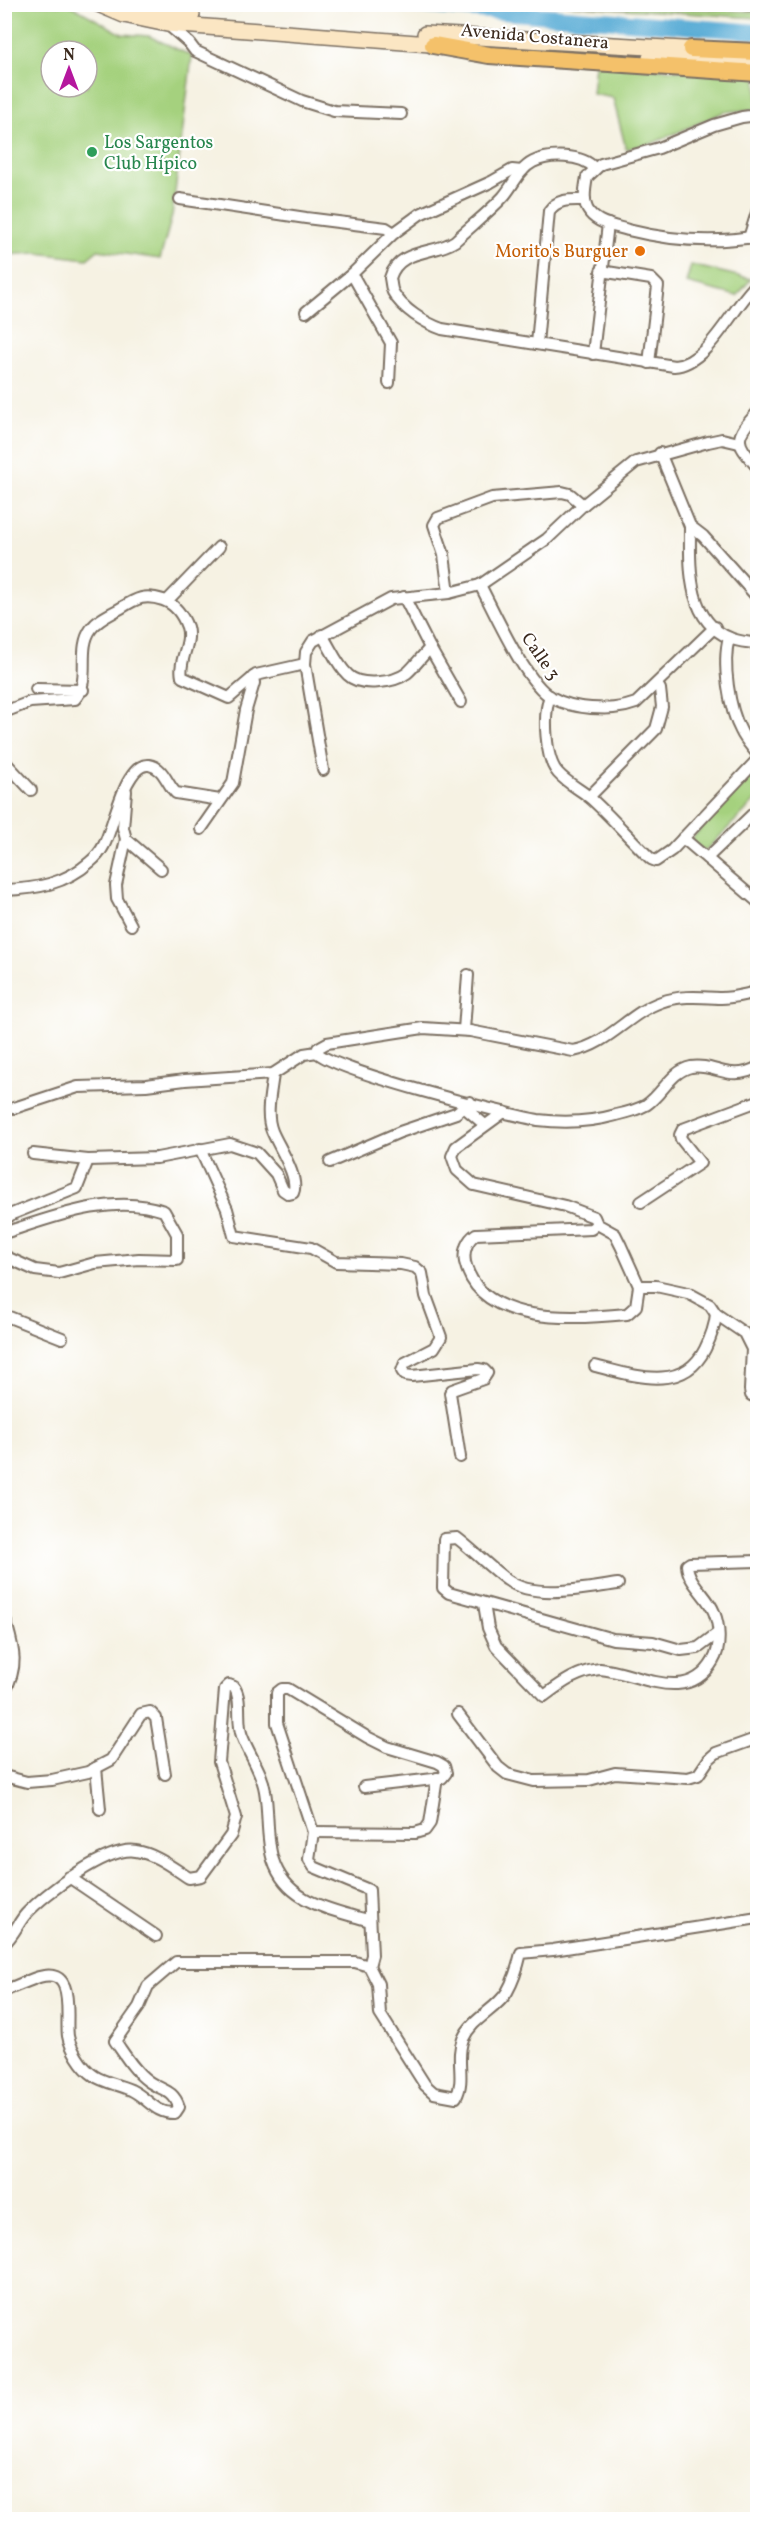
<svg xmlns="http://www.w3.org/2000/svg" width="762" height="2524" viewBox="0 0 762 2524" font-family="Vollkorn,serif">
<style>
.green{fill:#a5d17e;stroke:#707e4e;stroke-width:1.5;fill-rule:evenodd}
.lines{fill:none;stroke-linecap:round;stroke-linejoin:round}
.river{stroke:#59acd5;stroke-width:16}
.street-casing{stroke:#7c7063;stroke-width:14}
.secondary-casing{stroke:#7c7063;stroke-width:18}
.primary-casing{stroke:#7c7063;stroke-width:20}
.street{stroke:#fff;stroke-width:10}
.secondary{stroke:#fbe6c3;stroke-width:15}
.primary{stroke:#f4c16a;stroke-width:16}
.leisure-dot{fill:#2e9e5b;stroke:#fff;stroke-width:2}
.food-dot{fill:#e8710a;stroke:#fff;stroke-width:2}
.labels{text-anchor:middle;stroke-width:4.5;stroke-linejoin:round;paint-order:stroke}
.street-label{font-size:18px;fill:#3b2a1e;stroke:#fff}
.leisure-label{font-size:18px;fill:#27864d;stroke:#fff;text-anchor:start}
.food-label{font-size:18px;fill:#c56008;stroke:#fff;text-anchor:end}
</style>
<rect width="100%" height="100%" fill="#fff"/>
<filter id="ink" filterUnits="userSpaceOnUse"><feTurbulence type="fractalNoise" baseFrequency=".0167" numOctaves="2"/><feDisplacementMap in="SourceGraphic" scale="12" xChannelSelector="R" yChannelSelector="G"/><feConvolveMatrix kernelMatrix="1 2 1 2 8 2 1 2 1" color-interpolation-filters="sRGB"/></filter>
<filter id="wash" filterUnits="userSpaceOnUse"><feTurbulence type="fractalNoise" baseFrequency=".008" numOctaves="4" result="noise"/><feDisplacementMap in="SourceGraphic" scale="24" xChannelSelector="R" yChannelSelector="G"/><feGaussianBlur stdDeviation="1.35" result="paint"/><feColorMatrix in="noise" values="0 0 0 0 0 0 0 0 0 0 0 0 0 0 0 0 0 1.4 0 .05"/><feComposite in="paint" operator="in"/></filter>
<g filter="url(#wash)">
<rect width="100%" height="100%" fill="#f6f2e3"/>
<g class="green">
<path d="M5,4L70,5L122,34L149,36L192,56L172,216L160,259L98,250L87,259L37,253L5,255ZM51,51H87V87H51Z"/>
<polygon points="567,5 623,5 757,12 757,18"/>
<polygon points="595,64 757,76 757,109 724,112 653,143 626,149 613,98 592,94"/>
<polygon points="691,265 751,279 737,296 686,283"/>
<polygon points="757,769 757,799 705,851 693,843 692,838"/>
</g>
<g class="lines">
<polyline class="river" points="399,4 758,32"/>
</g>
</g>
<g filter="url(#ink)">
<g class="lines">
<defs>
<g id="street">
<polyline points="743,4 758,6"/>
<polyline points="167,24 189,43 195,51 302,101 334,111 401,114"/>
<path d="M758,115L742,117L714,125L659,148L601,164L587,177C585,188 582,204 590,213C599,224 615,226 628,230C672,241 713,244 758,236"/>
<path d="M594,168C582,154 549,154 533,162C519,169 513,186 503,197C488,213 471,226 455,241C434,255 399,248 390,278C391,282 391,288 393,292C402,309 425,323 442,329L674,366C709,364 733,305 758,283"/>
<polyline points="180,199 306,218 386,228 394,233"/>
<polyline points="749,238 758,209"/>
<polyline points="601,271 651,279 658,286 649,363"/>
<polyline points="352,274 391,343 389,383"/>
<polyline points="306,312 352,274 394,233 420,214 491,182 512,170 522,171"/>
<path d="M537,344L549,211C558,198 571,200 585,200"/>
<polyline points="593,354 608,224"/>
<path d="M758,412C731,440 737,443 758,468"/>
<polyline points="660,453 690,526 703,536 758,598"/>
<path d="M690,526C690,564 686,620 730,638C738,642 749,642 758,644"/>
<path d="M480,585C495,613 525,682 551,697C563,704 577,707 591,708C607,709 620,709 636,703L715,627"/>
<polyline points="449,593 444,555 434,525 438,518 492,498 562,492 570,494 583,505"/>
<polyline points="404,597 430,648 461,702"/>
<polyline points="167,601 219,547"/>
<path d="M322,635C330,647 337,665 348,675C360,687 394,683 407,673C415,666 422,656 430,648"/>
<path d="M729,638C722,663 729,709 741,731C745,740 752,747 758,755"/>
<polyline points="36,689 83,690"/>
<path d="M550,696C543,714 545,759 558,773C566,782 579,789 588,796C610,815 630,839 651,859L656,861L672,850L758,759"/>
<path d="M4,712L30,702L75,699C92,680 76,650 91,629C98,619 111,614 121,608C137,598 145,594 163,600C175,604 183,616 187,627C192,644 178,660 182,677L229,698L256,675L305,664"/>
<polyline points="4,761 31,790"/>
<polyline points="323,770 305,664 306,652 313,641 391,599 449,593 480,585 547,539 583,505 636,462 708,442 722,439 739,443"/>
<polyline points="126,791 123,828 126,839 161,869"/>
<polyline points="589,797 656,729 662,707 660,689 657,684"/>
<polyline points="201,829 233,783 246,710 254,683 253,677"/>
<polyline points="683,838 758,902"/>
<polyline points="126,839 116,885 117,899 131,925"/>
<polyline points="707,858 758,809"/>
<path d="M4,890C36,889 65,884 90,862C95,858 101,851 104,845C113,829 125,762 149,765C164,767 167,785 176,793L220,800"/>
<polyline points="464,1030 468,975"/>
<path d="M317,1052C328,1069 509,1115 538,1120C563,1123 591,1122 616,1115C625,1113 637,1110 646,1105C662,1095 671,1071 691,1067C714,1063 730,1083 758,1067"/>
<path d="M14,1108L78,1087L146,1085L185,1080L273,1074L304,1054L317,1052L318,1048L327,1043L423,1028L470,1031L573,1051C608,1045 629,1013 661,1002C681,995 700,997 721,998C733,998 746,994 758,992"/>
<polyline points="465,1108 485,1125"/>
<path d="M504,1112L456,1147L452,1156L457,1170L474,1185L565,1206L594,1217L597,1224L591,1229L476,1234C467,1240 463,1251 465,1262C480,1327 577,1319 627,1314L636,1306L639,1286L621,1246L615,1234L597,1224"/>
<polyline points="200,1149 227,1209 234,1236 311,1248 336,1262 401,1264 415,1267 422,1273 426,1296 441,1337 434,1348 405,1363 402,1371 405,1375 412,1376 478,1369 484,1370 487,1373 483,1379 452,1390 450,1393 460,1457"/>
<path d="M33,1154L88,1160L157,1158L230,1144L257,1153L276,1174L283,1190L289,1194L293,1193C300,1178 278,1146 272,1131C265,1114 271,1092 273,1074"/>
<polyline points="330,1162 400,1132 456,1113 470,1102"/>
<polyline points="641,1202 700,1163 681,1139 680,1135 683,1129 758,1101"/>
<polyline points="4,1220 12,1214 77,1188 88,1160"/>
<path d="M4,1233C53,1217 113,1193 164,1211L177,1234V1260L139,1259L95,1263L59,1273L35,1270L4,1256"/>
<polyline points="639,1286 656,1286 688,1293 710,1305 716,1314 744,1333 752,1349 750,1390 751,1395 758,1398"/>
<polyline points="4,1315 62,1338"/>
<path d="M595,1366C632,1375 683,1394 705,1349C711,1337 715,1327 716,1314"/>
<path d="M618,1584C587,1588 534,1600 507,1580C490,1568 474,1551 457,1538L444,1539L443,1588L449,1593L613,1639L653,1642L681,1650L698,1648L718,1633"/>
<path d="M484,1604L488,1628L496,1646L544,1696C562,1683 578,1671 600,1669C637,1672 687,1706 713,1661C721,1648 720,1627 714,1612C708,1596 688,1583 687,1565L690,1563L758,1561"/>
<path d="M4,1615C12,1645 21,1663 4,1692"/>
<polyline points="458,1714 498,1767 507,1774 534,1781 589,1780 615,1773 688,1778 698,1775 709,1759 716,1753 758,1738"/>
<polyline points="96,1768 100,1809"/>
<polyline points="4,1776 27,1782 52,1780 88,1772 111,1760 141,1714 150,1712 156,1718 165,1774"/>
<polyline points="364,1787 442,1778 446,1773 444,1766 437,1762 387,1747 367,1737 288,1689 282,1689 277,1693 277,1723 313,1832 309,1859 314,1867 369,1890 372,1955 369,1966"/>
<polyline points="313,1832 415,1833 425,1830 430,1823 437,1778"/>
<polyline points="69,1877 156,1936"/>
<path d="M4,1944C14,1935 18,1923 26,1914C45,1893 108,1846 136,1851C156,1854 173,1868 189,1878L201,1876L231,1835L236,1817L219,1762L225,1689L229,1685L234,1687C243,1700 236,1721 242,1736C249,1755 262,1771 265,1791C269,1814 266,1839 273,1860C287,1904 332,1909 370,1921"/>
<path d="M4,1991C16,1986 27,1981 39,1977C77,1966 65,2017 68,2036C69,2042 74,2052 77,2057C93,2083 107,2080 131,2090C148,2098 155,2114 175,2113L179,2107C173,2089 162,2091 148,2081C135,2072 125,2055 115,2041L139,2007L148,1986L176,1962H355L369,1966L378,1984L380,2014L425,2085L434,2093L456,2097C466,2079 455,2059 463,2039C472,2018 496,2010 507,1992C514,1980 518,1966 521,1953L553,1950L758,1918"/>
</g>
<g id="secondary">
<polyline points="98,4 124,15 167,24 443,45"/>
<polyline points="128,4 172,14 192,15"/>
<polyline points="425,34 701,50"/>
<polyline points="650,58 758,62"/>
</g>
<g id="primary">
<polyline points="433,45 489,55 758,73"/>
<polyline points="691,49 758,52"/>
</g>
</defs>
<use href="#street" class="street-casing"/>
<use href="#secondary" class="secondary-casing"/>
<use href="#primary" class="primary-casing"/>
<use href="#street" class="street"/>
<use href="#secondary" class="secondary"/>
<use href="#primary" class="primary"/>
</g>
</g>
<circle class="leisure-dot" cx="92" cy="152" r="6"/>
<circle class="food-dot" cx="640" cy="251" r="6"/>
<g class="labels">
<g class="street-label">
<text transform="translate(535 36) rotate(5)" y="6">Avenida Costanera</text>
<text transform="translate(541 656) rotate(55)" y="6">Calle 3</text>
</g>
<g class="leisure-label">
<text x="104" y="148">Los Sargentos<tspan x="104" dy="21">Club Hípico</tspan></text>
</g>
<g class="food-label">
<text x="628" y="257">Morito's Burguer</text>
</g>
</g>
<rect width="762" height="2524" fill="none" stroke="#fff" stroke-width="24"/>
<g transform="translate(69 69)"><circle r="28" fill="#ffffff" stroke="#b1aaa5" stroke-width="1.5"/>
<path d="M0-4.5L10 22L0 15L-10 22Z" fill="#b5179e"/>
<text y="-9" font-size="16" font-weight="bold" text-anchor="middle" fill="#3b2a1e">N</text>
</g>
</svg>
